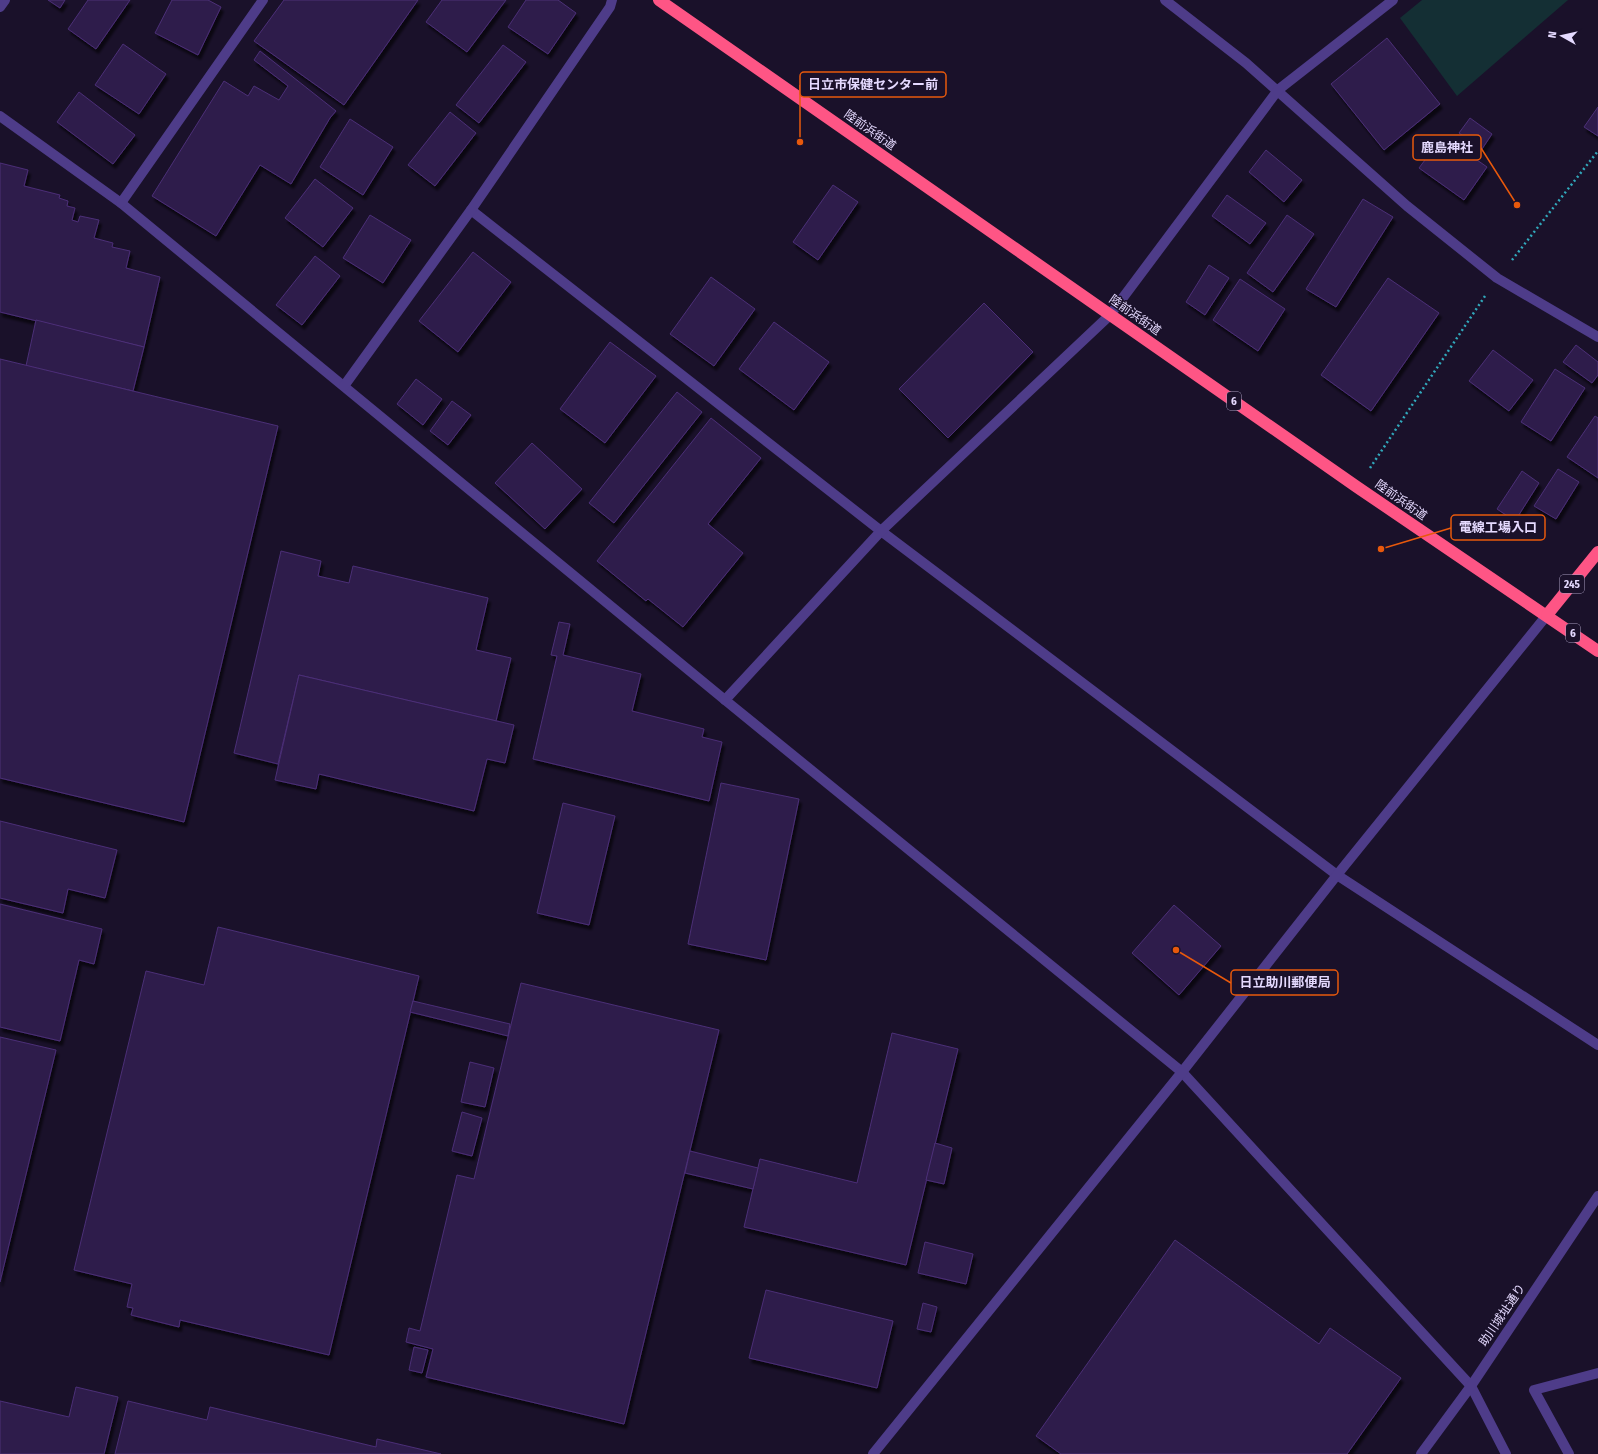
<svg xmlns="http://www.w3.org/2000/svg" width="1598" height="1454" viewBox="0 0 1598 1454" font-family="'Fira Sans Condensed','Noto Sans JP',sans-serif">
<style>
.green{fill:#142f34}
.building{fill:#2f1d4b;stroke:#4b2f77;filter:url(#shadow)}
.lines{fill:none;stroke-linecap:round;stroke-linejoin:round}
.path{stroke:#31a9bc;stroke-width:2.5;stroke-dasharray:2 3;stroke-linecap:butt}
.minor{stroke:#4e3c89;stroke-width:10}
.highway{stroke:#fe5585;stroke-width:12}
.labels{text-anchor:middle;stroke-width:3;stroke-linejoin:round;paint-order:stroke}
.shield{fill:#1a112a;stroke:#a89ebf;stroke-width:1}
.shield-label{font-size:11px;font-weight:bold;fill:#e5daff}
.street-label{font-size:12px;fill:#e5daff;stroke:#1a112a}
.leader{fill:none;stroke:#e8590c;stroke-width:1.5}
.callout-dot{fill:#e8590c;stroke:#1a112a;stroke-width:1.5}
.callout{fill:#1a112a;stroke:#e8590c;stroke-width:1.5}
.callout-label{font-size:13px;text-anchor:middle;font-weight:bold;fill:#e5daff}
</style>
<defs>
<filter id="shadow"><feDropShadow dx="2.5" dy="4.5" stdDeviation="1" flood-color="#0009"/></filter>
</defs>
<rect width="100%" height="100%" fill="#1a112a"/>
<polygon class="green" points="1422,0 1568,0 1457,96 1400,18"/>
<g class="building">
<polygon points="48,0 65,0 60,8"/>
<polygon points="88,0 130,0 96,49 68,29"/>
<polygon points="172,0 208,0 221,7 198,55 155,33"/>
<polygon points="284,0 418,0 344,105 254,41"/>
<polygon points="442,0 506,0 467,52 426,22"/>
<polygon points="526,0 558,0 576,13 548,54 508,27"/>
<polygon points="1387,38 1440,104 1384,150 1331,84"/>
<polygon points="123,44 166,74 139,114 95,85"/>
<polygon points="503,45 526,62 479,123 456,105"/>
<polygon points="260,51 336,111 330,118 291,184 260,165 216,236 152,196 224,81 248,96 254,86 279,100 288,86 254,60"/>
<polygon points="79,92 135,135 113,164 57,122"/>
<polygon points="1598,107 1598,136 1584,127"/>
<polygon points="450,112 476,133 435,186 408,165"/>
<polygon points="1470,118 1492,134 1482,149 1459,133"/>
<polygon points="350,119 393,147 363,195 320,167"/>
<polygon points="1443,136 1487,167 1464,200 1419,168"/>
<polygon points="1266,150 1302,180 1284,202 1249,172"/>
<polygon points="0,163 28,170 24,186 60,195 59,198 68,201 67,206 75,208 72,220 78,222 80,216 99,220 94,238 113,243 112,247 130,251 126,268 160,277 144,347 0,312"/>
<polygon points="315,179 353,208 323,247 285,218"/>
<polygon points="833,185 858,202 818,260 793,242"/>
<polygon points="1227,195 1266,223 1250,244 1212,216"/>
<polygon points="1363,199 1393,217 1336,307 1306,289"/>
<polygon points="370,215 411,240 383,283 343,258"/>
<polygon points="1287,215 1314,234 1273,292 1247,273"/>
<polygon points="473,252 511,282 458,352 419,321"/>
<polygon points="315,256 340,276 302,325 276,305"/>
<polygon points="1209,265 1229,278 1205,315 1186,302"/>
<polygon points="711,277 755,309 714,366 670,334"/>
<polygon points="1388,278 1439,313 1371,411 1321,375"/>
<polygon points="1240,279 1285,309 1258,351 1213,320"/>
<polygon points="984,303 1033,352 948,438 899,389"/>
<polygon points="36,320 144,347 133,391 26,366"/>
<polygon points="774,322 829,362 794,410 739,369"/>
<polygon points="610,342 656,376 605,443 560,409"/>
<polygon points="1576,345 1598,362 1598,375 1592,383 1563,362"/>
<polygon points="1493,350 1533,380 1509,411 1469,381"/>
<polygon points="0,359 278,426 184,822 0,778"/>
<polygon points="1555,369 1585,388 1551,441 1521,422"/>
<polygon points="416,379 442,399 423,425 397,404"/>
<polygon points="677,392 702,412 614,523 589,503"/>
<polygon points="452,401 471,415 448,445 430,431"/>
<polygon points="1595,416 1598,418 1598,478 1567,457"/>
<polygon points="711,418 761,458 708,524 743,553 683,627 648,599 646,601 597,561"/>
<polygon points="532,443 582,489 545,529 495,483"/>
<polygon points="1558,469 1579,482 1556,519 1534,506"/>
<polygon points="1522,471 1539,483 1515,521 1497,509"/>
<polygon points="281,551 321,561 318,576 349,583 353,566 488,598 476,650 511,658 496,721 299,675 278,764 234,753"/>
<polygon points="559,622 570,624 563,655 641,674 632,711 704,729 702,737 722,742 709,801 533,759 557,656 551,655"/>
<polygon points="299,675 514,725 505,763 487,759 474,811 319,774 316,789 275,780"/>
<polygon points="721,783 799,799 766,960 688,944"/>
<polygon points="563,803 615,816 589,925 537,913"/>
<polygon points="0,821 117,850 105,898 68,889 63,913 0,898"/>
<polygon points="0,904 102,929 94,964 79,960 60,1041 0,1027"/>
<polygon points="1174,905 1221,946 1179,995 1132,953"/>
<polygon points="218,927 419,976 329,1355 180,1320 179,1327 131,1315 133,1308 127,1307 132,1284 74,1270 146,971 204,985"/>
<polygon points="521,983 719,1030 624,1424 426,1377 433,1349 406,1342 409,1328 420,1331 457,1175 474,1179"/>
<polygon points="413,1001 510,1024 508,1036 410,1012"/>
<polygon points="892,1033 958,1049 906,1265 744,1227 760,1159 857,1183"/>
<polygon points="0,1037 56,1050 0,1282"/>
<polygon points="470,1062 494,1068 485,1107 461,1102"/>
<polygon points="462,1112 482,1118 472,1156 452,1151"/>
<polygon points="935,1143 952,1148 944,1184 926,1180"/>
<polygon points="690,1151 758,1168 753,1189 685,1173"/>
<polygon points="1175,1240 1319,1344 1330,1328 1401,1378 1347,1454 1061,1454 1036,1436"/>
<polygon points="925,1242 973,1254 966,1284 918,1273"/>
<polygon points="766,1290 893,1321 877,1388 749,1358"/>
<polygon points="923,1303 937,1307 931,1332 917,1329"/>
<polygon points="414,1347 428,1350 422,1373 409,1370"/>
<polygon points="76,1387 118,1397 104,1454 0,1454 0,1401 69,1417"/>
<polygon points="128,1401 207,1420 210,1407 376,1447 377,1439 441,1454 115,1454"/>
</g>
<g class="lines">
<g class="path">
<polyline points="1512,260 1598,151"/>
<polyline points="1370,468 1485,296"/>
</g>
<g class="minor">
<polyline points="1165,0 1246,63 1407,206 1497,278 1598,337"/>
<polyline points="0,7 5,0"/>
<polyline points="0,116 121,203 725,700 1182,1072 1471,1386 1506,1454"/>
<polyline points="121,203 263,0"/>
<polyline points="471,210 881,531 1337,875 1598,1045"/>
<polyline points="344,386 471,210 610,7 612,0"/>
<polyline points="725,700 881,531 1110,315 1278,90 1393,0"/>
<polyline points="873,1454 1182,1072 1337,875 1547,615"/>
<polyline points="1421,1454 1471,1386 1598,1196"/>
<polyline points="1569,1454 1534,1390 1598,1373"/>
</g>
<g class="highway">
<polyline points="659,0 1357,487 1598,651"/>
<polyline points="1547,615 1598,552"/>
</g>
</g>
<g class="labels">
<g class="shield">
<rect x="1227" y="392" width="14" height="18" rx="3"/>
<rect x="1560" y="575" width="24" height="18" rx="3"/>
<rect x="1566" y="624" width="14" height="18" rx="3"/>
</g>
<g class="shield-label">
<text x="1234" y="405">6</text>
<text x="1572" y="588">245</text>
<text x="1573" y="637">6</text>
</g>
<g class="street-label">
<text transform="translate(870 130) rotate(35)" y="4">陸前浜街道</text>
<text transform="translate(1135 315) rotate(35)" y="4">陸前浜街道</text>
<text transform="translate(1401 500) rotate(35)" y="4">陸前浜街道</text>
<text transform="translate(1502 1315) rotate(-56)" y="4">助川城址通り</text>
</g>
</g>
<path class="leader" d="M800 142L800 85M1517 205L1481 148M1381 549L1451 528M1176 950L1231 983"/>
<g class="callout-dot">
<circle cx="800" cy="142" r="4"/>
<circle cx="1517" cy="205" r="4"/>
<circle cx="1381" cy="549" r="4"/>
<circle cx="1176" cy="950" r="4"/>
</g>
<g class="callout">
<rect x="800" y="72" width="146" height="25" rx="4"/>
<rect x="1413" y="135" width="68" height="25" rx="4"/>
<rect x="1451" y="515" width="94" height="25" rx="4"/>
<rect x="1231" y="970" width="107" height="25" rx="4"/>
</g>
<g class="callout-label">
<text x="873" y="89">日立市保健センター前</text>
<text x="1447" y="152">鹿島神社</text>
<text x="1498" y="532">電線工場入口</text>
<text x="1285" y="987">日立助川郵便局</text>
</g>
<g transform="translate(1562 36) rotate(278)" stroke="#1a112a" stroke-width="3" paint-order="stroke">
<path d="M0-3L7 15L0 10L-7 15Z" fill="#e5daff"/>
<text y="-6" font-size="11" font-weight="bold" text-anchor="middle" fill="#e5daff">N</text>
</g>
</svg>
